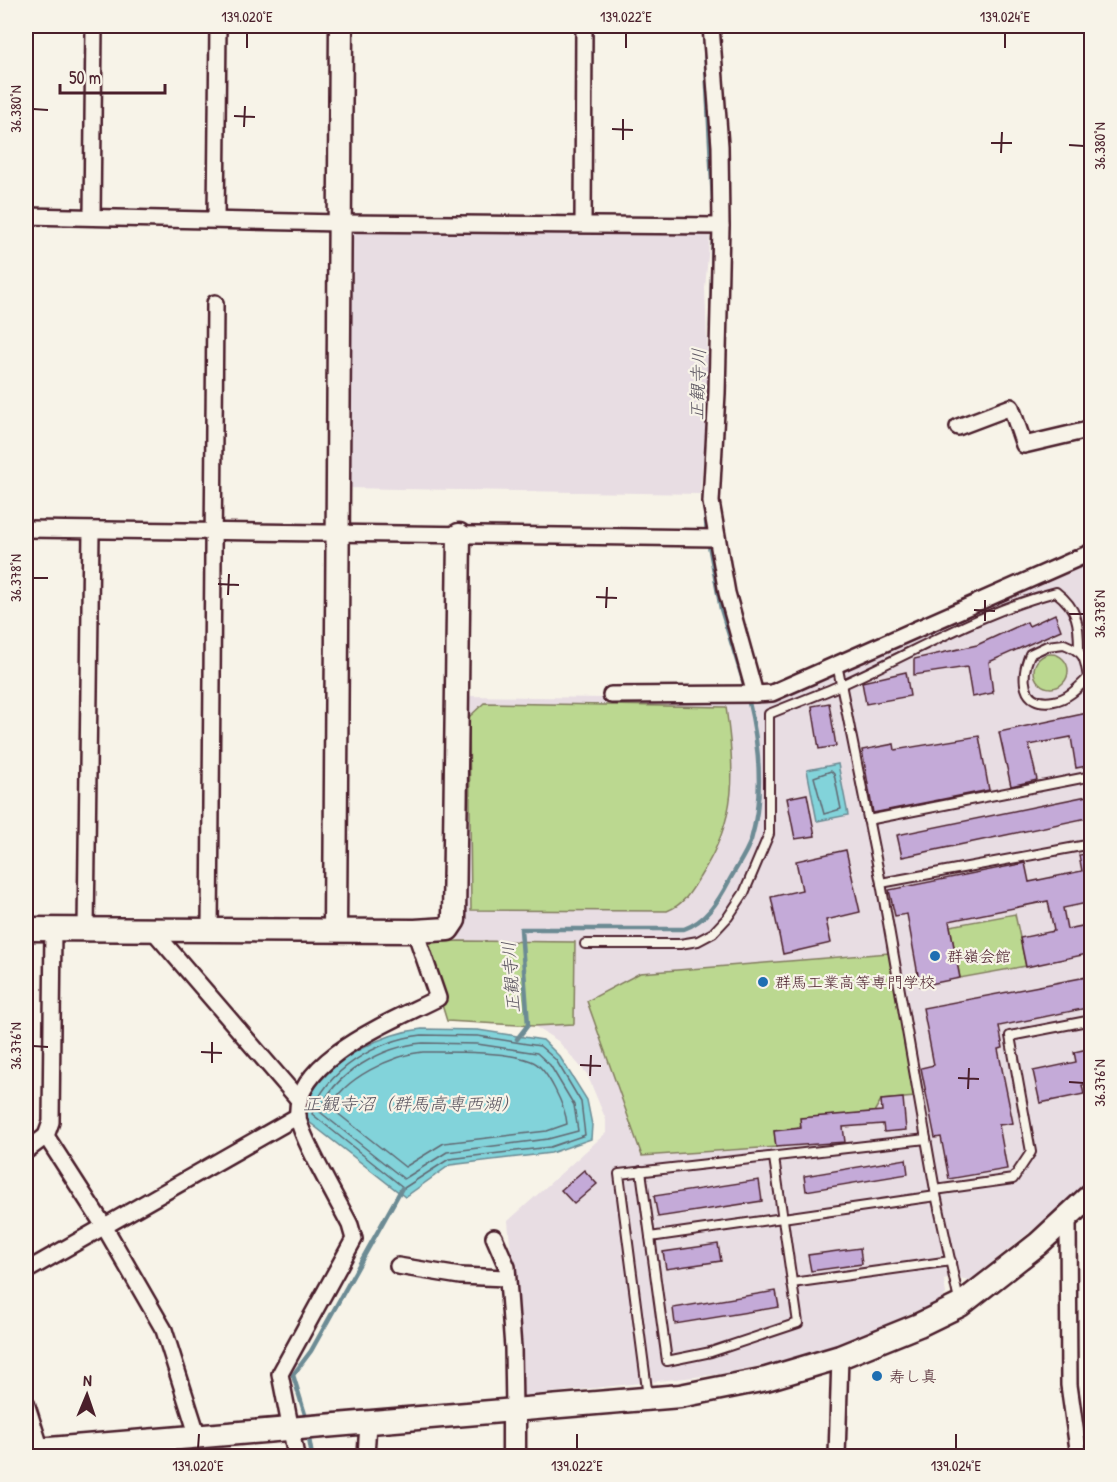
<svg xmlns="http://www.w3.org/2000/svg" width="1117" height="1482" viewBox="0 0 1117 1482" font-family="'Patrick Hand','Klee One',sans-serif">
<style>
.built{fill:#e8dde3}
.green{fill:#bbd890;stroke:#827c5e;stroke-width:1.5}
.water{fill:#82d3da;stroke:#6c8b94;stroke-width:1.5}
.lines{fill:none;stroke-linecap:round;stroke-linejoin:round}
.shore{stroke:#606771;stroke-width:1.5}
.stream{stroke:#6c8b94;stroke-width:4.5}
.building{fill:#c4aad8;stroke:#4a1f2b;stroke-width:1.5}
.lane-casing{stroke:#4a1f2b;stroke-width:12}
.street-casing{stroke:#4a1f2b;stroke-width:20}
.secondary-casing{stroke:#4a1f2b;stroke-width:27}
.lane{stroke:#f7f3e8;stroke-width:8}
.street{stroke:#f7f3e8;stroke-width:15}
.secondary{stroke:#f7f3e8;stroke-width:22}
.ticks{fill:none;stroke:#4a1f2b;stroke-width:2}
.poi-dot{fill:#1f6fb2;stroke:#f7f3e8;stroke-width:2}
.labels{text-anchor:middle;stroke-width:4.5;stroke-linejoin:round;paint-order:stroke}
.poi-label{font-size:16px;fill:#4a1f2b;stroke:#f7f3e8;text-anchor:start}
.water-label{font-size:18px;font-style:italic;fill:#5b5560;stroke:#f7f3e8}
.neatline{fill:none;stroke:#4a1f2b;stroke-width:2}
.ticks-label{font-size:15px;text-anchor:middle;fill:#4a1f2b}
</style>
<rect width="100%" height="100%" fill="#f7f3e8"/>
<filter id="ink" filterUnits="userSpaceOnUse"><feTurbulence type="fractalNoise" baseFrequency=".0167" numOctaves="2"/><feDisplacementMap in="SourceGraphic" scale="12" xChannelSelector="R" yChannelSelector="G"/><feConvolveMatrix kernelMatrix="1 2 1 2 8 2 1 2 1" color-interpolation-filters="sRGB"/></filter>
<g filter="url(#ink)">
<g class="built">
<polygon points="358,228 710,234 705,288 709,391 700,494 344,488 349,235"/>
<polygon points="1091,559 1091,1175 1066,1203 970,1280 954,1277 944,1280 946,1294 940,1301 844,1342 780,1362 721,1374 523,1396 508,1221 606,1133 606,1120 587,1074 558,1041 534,1026 447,1021 423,943 458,941 461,923 463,696 742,700"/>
</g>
<g class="green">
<circle cx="1051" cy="671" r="17"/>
<path d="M484,703L726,707C735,773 738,817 701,875C692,890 684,905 667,911L471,910L469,717Z"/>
<polygon points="1015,914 1026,966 960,978 950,926"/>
<polygon points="458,941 575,942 574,1024 534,1026 447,1021 423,943"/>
<path d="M889,953L915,1097L881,1100L874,1112C840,1114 809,1127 774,1131L776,1147L642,1156L587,1001L640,973Z"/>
</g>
<g class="water">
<polygon points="838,764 848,815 817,821 807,770"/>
<path d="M422,1029L478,1030L543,1040L560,1057L587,1100L592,1125L591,1139L551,1153L450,1165L405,1197L304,1118C307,1110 308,1098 313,1091C336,1057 382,1033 422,1029Z"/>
</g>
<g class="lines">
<g class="shore">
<polygon points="831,771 834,774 841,809 824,814 814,777"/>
<path d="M422,1035L478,1036L540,1046L556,1060L581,1102L585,1135L550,1147L449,1159L404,1188L312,1114C325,1070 378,1040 422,1035Z"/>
<path d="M423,1043L477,1044L537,1053L550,1065L574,1105L578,1131L548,1139L447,1152L404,1179L320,1112C332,1073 385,1046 423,1043Z"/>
<path d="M423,1052C451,1052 506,1051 531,1061C547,1066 566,1109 567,1124L547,1131L444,1143L405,1167L331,1108C341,1079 395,1054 423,1052Z"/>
</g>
<g class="stream">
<polyline points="704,28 713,202"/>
<polyline points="711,327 713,237"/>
<polyline points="704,497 707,533"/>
<polyline points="709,545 721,609 746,690"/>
<path d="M517,1039L528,1025L521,929H684C706,921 718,902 729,881C736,868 746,854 751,840C764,795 759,743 748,698"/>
<polyline points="307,1421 293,1375 311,1351 402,1188"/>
<polyline points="308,1433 312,1456"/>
</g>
</g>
<g class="building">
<polygon points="1055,614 1061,630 989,662 993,693 972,697 967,667 914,675 914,659 977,645 1027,622 1029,626"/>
<polygon points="906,672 910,696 866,704 862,682"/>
<polygon points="829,703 836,746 819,749 812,706"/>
<polygon points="1092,712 1092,765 1076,768 1071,737 1029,745 1037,780 1011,786 999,732"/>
<polygon points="979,736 989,790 873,813 862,750 894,744 895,750"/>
<polygon points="807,794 815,836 795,839 787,798"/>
<polygon points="1092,795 1092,817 902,857 897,835"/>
<polygon points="846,850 860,912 826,920 831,943 783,954 771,897 802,890 796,861"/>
<polygon points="1092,853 1092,902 1063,908 1067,929 1092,924 1092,953 1026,967 1020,938 1054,931 1048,901 949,921 960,978 920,986 907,914 895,916 889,890 1025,863 1029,882 1082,871 1079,855"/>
<polygon points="1092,976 1092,1007 999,1026 1003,1048 998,1049 1013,1123 999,1125 1007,1169 949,1179 941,1137 935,1138 921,1068 934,1065 923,1008"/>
<polygon points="1092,1048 1092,1083 1082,1085 1084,1094 1040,1103 1033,1071 1076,1062 1074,1052"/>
<polygon points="903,1098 906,1130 884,1132 883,1124 843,1127 845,1142 776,1147 774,1131 801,1128 800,1118 882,1111 881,1100"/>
<polygon points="906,1159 908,1174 806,1191 804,1176"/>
<polygon points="584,1170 597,1184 574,1204 561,1190"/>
<polygon points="759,1180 762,1201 658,1217 654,1196"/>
<polygon points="718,1244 721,1261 666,1269 663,1252"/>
<polygon points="860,1248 862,1264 811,1271 808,1255"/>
<polygon points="776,1291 779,1307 675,1324 673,1308"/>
</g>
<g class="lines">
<defs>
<g id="lane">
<path d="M1064,644C1084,652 1085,657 1088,678C1079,687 1068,699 1054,701C1020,707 1021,676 1030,654L1047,646Z"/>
<polyline points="837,664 881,883 935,1190 959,1301"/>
<polyline points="868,820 1092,776"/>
<polyline points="881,883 1092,844"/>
<path d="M585,944H680L698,941L713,933L728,917L744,893L769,834V714C793,704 818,695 841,685C913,653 980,612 1056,592C1078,609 1079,624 1079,649"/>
<polyline points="641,1171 667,1361 711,1352 798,1323 774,1158"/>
<polyline points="935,1190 1013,1179 1031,1152 1010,1036 1092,1020"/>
<polyline points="650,1237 936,1196"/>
<polyline points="792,1283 951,1261"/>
<polyline points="648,1397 619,1174 926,1139"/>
</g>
<g id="street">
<polyline points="711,26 720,146 721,226 717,393 711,502 727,593 755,694 772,693 1092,552"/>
<polyline points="26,216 340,223 721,226"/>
<polyline points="92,217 94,26"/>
<polyline points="216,219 218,26"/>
<polyline points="583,224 584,26"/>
<polyline points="958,427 1011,407 1024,445 1092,429"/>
<polyline points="26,529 716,538"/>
<polyline points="611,695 755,694"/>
<polyline points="151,928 299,1100"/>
<polyline points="86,929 91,531"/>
<polyline points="210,929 215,303"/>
<polyline points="46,1136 51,1122 53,928"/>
<polyline points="26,1151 46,1136 104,1226 164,1330 198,1437"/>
<polyline points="1068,1219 1069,1385 1079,1456"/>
<polyline points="494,1237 507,1267 513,1348 514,1410"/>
<polyline points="398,1266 460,1276 506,1278"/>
<polyline points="26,1271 298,1116"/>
<polyline points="26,1403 41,1450"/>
<path d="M296,1456L280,1374L354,1239L350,1225C339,1203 300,1136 298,1117C292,1059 396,1020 438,998L415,931"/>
<polyline points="366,1456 368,1423"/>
<polyline points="837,1456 840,1357"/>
</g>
<g id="secondary">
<polyline points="26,929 415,931 448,929 454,920 459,535"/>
<polyline points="335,929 341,26"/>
<polyline points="514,1410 514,1456"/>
<polyline points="26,1451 680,1396 766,1379 840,1357 919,1325 960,1305 1038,1244 1092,1194"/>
</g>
</defs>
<use href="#lane" class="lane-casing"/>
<use href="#street" class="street-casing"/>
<use href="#secondary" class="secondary-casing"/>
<use href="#lane" class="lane"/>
<use href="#street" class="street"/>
<use href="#secondary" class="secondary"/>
</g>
</g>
<path class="ticks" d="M247,48V33M626,48V33M1005,48V33M33,109L48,110M234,116L255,117M244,127L245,106M612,129L633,130M623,140V119M991,143H1012M1069,145L1084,146M1001,153L1002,132M33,578H48M218,584L239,585M228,595L229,574M596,597L617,598M606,608L607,587M974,610L995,611M1069,614H1084M985,621V600M33,1046L48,1047M201,1052L222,1053M212,1063V1042M580,1065L601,1066M590,1076L591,1055M958,1078L979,1079M1069,1082L1084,1083M968,1089L969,1068M198,1449L199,1434M577,1449V1434M956,1449V1434"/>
<g class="poi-dot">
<circle cx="935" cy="956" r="6"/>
<circle cx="763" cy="982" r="6"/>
<circle cx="877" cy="1376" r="6"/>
</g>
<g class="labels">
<g class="poi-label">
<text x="947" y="962">群嶺会館</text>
<text x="775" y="988">群馬工業高等専門学校</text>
<text x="889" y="1382">寿し真</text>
</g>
<g class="water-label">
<text transform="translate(698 384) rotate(-88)" y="6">正観寺川</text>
<text transform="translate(511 977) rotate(-94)" y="6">正観寺川</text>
<text x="411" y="1110">正観寺沼（群馬高専西湖）</text>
</g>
</g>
<rect width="1117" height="1482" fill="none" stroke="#f7f3e8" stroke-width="66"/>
<g transform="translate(87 1395) rotate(2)" stroke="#f7f3e8" stroke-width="4.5" paint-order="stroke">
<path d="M0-4.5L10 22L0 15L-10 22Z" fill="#4a1f2b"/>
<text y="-9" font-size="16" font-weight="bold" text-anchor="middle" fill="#4a1f2b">N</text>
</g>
<path d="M60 84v9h105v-9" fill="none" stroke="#4a1f2b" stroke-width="3"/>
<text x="69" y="84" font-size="18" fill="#4a1f2b" stroke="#f7f3e8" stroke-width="4.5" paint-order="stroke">50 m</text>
<rect x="33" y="33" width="1051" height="1416" class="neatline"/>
<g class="ticks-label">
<text x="247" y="22">139.020°E</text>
<text x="626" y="22">139.022°E</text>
<text x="1005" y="22">139.024°E</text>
<text transform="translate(16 109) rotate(-90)" y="5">36.380°N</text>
<text transform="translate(1100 146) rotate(-90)" y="5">36.380°N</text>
<text transform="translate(16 578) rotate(-90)" y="5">36.378°N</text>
<text transform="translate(1100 614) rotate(-90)" y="5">36.378°N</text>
<text transform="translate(16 1046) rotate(-90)" y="5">36.376°N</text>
<text transform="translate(1100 1083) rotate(-90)" y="5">36.376°N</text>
<text x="198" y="1471">139.020°E</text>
<text x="577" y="1471">139.022°E</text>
<text x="956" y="1471">139.024°E</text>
</g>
</svg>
